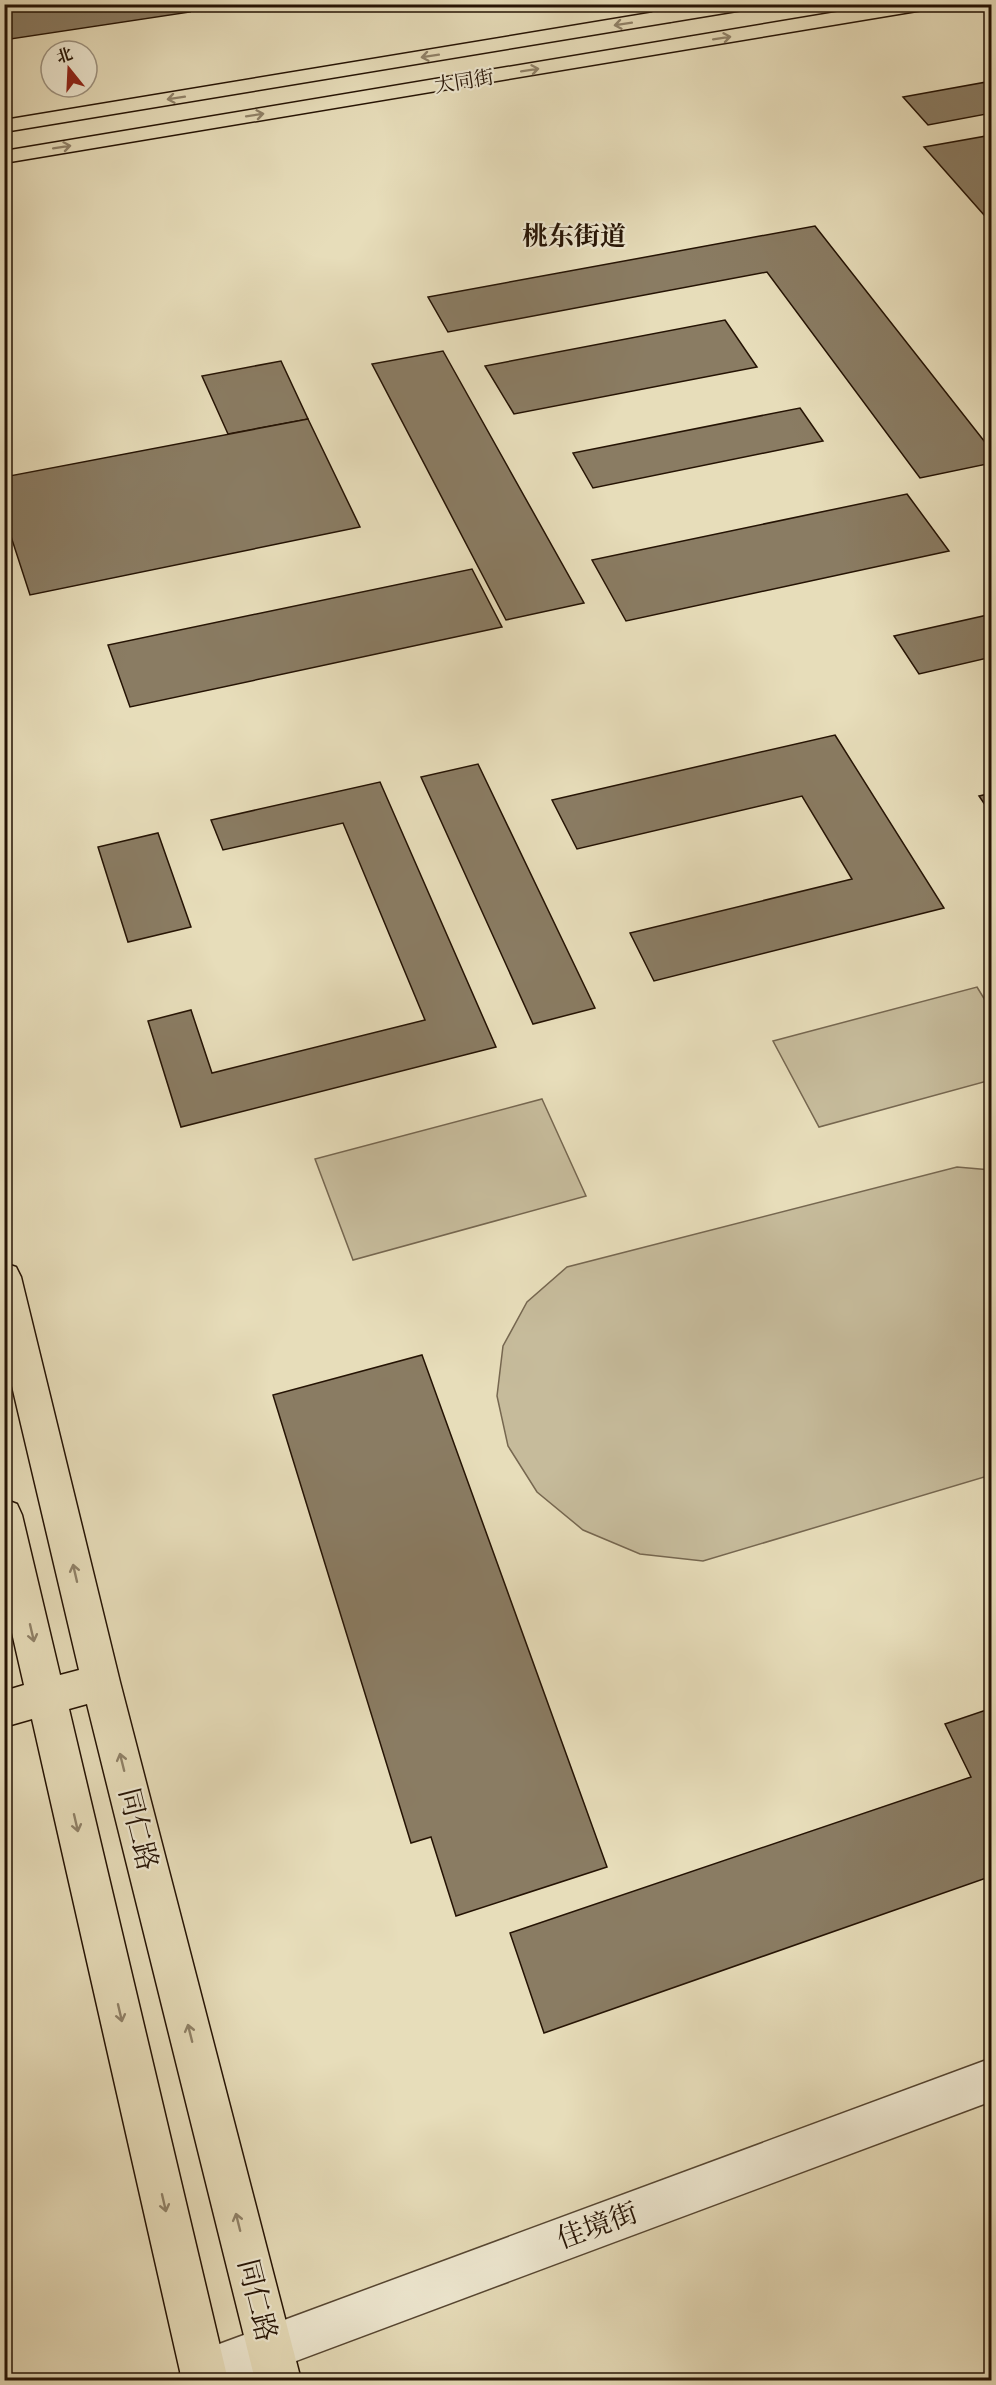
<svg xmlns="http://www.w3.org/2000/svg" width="996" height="2385" viewBox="0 0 996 2385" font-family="'EB Garamond','Noto Serif SC',serif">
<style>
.green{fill:#c6bb9b;stroke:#766750;stroke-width:1.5}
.building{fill:#8a7c63;stroke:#251304;stroke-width:1.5}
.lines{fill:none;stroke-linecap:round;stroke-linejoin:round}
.minor-casing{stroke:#564632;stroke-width:3}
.major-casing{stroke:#251304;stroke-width:3}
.minor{fill:#efe9d2;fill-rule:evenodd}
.major{fill:#e7ddba;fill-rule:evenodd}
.oneway{stroke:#908268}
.labels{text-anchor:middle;stroke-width:4.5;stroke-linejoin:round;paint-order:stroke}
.far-street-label{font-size:20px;fill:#251304;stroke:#efe9d2}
.far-district-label{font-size:26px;font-weight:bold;fill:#251304;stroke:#efe9d2}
.near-street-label{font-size:28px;fill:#251304;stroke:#efe9d2}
</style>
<rect width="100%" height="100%" fill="#e7ddba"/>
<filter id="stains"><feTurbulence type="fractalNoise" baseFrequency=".00333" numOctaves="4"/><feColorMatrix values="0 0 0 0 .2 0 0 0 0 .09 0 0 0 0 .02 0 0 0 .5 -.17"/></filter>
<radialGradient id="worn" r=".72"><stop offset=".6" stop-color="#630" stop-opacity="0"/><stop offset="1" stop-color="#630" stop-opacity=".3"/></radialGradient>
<g class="green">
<polygon points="977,987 991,1010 991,1080 819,1127 773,1041"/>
<polygon points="542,1099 586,1196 353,1260 315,1159"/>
<polygon points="957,1167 991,1170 991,1475 703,1561 640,1554 583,1530 537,1492 508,1446 497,1396 503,1346 527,1302 567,1267"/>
</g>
<g class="building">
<polygon points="13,4 186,4 190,12 4,40 4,6"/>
<polygon points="198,4 243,4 201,11"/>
<polygon points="992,81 992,113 928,125 903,97"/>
<polygon points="992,135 992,224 924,147"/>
<polygon points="815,226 992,451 992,463 920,478 767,272 448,332 428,297"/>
<polygon points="725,320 757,367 514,414 485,366"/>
<polygon points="443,351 584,603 506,620 372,364"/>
<polygon points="281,361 308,419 228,434 202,376"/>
<polygon points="800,408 823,441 593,488 573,453"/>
<polygon points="308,419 360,527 30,595 4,515 4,477"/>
<polygon points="907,494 949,551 626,621 592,560"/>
<polygon points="472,569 502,627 130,707 108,645"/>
<polygon points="992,614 992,657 919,674 894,636"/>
<polygon points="835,735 944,908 654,981 630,933 852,879 802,796 577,849 552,800"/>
<polygon points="478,764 595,1008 533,1024 421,777"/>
<polygon points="380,782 496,1047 181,1127 148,1021 191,1010 212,1073 425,1020 343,823 223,850 211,820"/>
<polygon points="992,793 992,815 979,796"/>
<polygon points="158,833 191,927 128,942 98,847"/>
<polygon points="422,1355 607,1867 456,1916 431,1837 411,1843 273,1395"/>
<polygon points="992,1708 992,1876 544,2033 510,1933 971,1777 945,1724"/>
</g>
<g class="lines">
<defs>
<g id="minor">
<path d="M647,4H667L676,17L673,21C659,25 654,15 647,4Z"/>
<polygon points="992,2058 992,2101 245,2380 183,2380 180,2373 187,2357 203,2350"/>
</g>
<g id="major">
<polygon points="704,4 752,4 750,8 743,10 4,132 4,120"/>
<polygon points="885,4 932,4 930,8 923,10 4,163 4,151"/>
<polygon points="4,1263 16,1267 21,1277 120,1682 301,2380 255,2380 87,1704 69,1709 228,2380 182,2380 32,1719 4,1727 4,1691 24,1685 4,1598 4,1499 17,1504 22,1515 60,1675 79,1670 4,1352"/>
</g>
</defs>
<use href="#minor" class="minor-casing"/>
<use href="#major" class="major-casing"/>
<use href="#minor" class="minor"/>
<use href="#major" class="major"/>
</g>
<defs><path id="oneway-shaft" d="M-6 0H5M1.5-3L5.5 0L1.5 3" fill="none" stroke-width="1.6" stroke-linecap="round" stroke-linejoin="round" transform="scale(1.5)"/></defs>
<g class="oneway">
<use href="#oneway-shaft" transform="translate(623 24) rotate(171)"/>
<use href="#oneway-shaft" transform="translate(722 38) rotate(-9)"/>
<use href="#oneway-shaft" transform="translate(430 56) rotate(171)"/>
<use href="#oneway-shaft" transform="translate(530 70) rotate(-9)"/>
<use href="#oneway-shaft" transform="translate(176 98) rotate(171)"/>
<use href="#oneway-shaft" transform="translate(255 115) rotate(-9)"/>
<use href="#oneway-shaft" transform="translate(62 147) rotate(-9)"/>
<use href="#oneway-shaft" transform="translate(75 1573) rotate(-103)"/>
<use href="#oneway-shaft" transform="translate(32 1633) rotate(77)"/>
<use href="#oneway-shaft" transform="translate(122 1762) rotate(-104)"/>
<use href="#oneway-shaft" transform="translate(76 1823) rotate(77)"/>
<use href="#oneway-shaft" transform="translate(120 2013) rotate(77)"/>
<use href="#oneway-shaft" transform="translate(190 2033) rotate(-104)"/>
<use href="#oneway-shaft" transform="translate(164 2203) rotate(77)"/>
<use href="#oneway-shaft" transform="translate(238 2222) rotate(-104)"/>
</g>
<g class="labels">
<g class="far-street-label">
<text transform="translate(464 81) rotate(-9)" y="7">大同街</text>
</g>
<g class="far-district-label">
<text x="574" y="245">桃东街道</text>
</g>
<g class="near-street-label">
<text transform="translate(139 1829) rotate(76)" y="10">同仁路</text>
<text transform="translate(597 2225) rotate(-20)" y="10">佳境街</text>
<text transform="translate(258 2300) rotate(76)" y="10">同仁路</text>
</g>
</g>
<rect width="996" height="2385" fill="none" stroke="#e7ddba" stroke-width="24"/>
<rect x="6" y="6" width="984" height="2373" fill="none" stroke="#251304" stroke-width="3"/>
<rect x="12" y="12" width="972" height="2361" fill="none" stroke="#251304" stroke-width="1.5"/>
<g transform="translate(69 69) rotate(342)"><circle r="28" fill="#efe9d2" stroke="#9e9380" stroke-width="1.5"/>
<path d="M0-4.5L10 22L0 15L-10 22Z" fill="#8f2418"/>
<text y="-9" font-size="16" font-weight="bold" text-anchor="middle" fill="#251304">北</text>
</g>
<rect width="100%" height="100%" filter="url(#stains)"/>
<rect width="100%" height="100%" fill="url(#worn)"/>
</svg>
